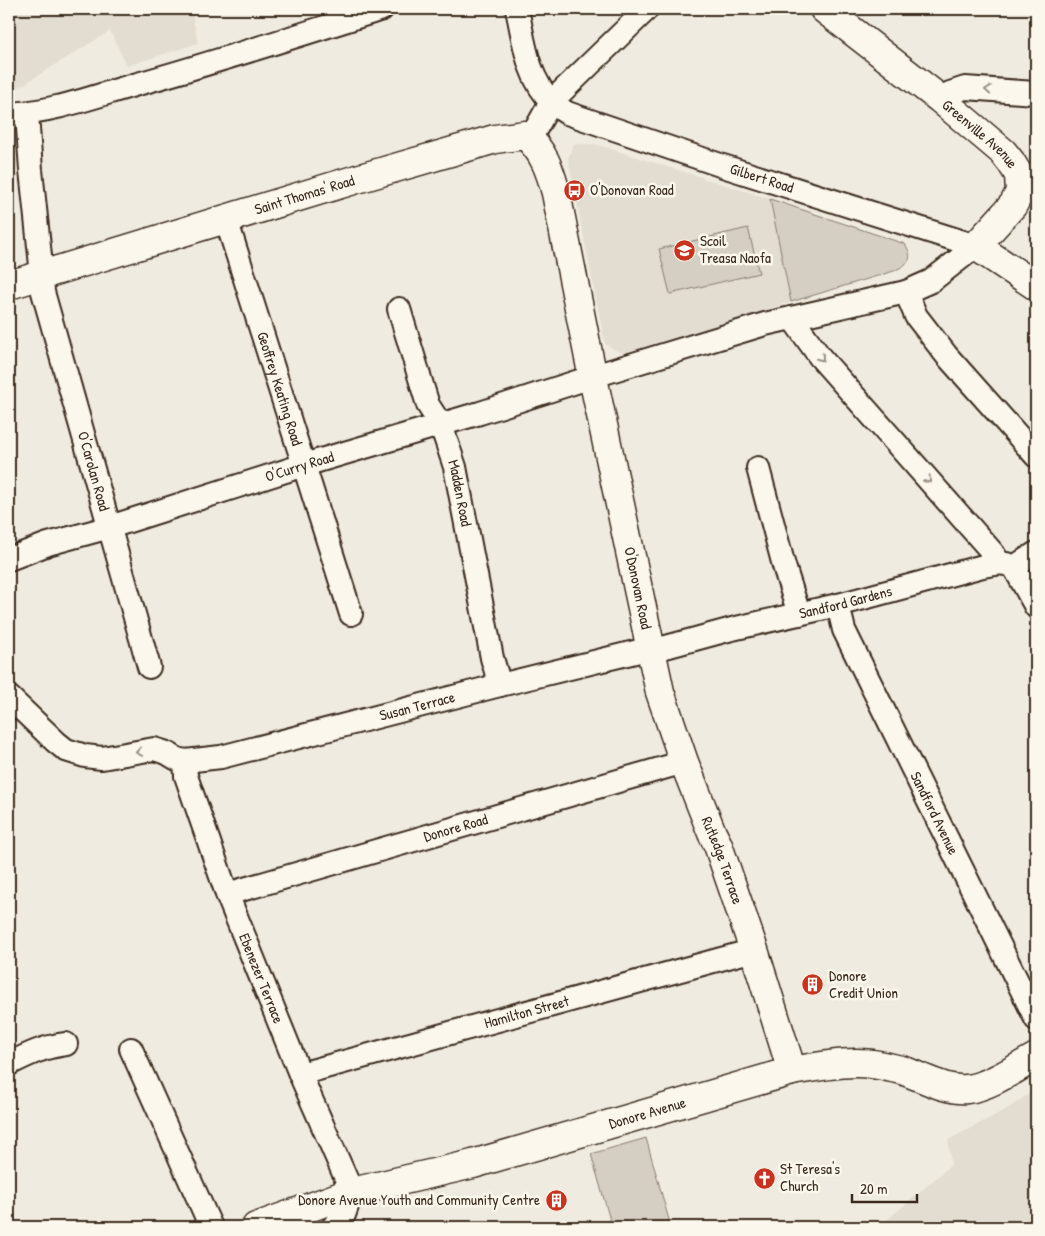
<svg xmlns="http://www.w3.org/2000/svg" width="1045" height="1236" viewBox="0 0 1045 1236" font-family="'Patrick Hand',sans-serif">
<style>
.built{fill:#e2dcd1}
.green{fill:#d5cec3;stroke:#887c70}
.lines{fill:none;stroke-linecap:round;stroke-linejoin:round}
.street-casing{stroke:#3b2a1e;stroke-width:26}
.secondary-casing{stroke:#3b2a1e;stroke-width:31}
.street{stroke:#fbf7ec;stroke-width:22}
.secondary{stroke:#fbf7ec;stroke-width:28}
.oneway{stroke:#9b9085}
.labels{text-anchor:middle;stroke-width:5;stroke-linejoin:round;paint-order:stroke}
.street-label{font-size:15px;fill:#3b2a1e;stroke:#fbf7ec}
.poi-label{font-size:15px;fill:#3b2a1e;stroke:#fbf7ec;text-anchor:start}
</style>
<rect width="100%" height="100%" fill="#f0ebe0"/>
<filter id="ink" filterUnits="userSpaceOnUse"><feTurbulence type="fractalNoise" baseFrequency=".02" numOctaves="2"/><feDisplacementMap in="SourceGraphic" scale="10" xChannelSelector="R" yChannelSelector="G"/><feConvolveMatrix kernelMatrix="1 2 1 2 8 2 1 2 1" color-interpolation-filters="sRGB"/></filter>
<g filter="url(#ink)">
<g class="built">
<polygon points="9,9 191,9 198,43 127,66 110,31 21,86 9,90"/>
<polygon points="574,144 595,144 770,199 791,302 628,352 619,352 605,344 568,158"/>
<polygon points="1036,1089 1036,1227 879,1227 951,1165 948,1140 1007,1109"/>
</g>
<g class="green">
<path d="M770,199L905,244C915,259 908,264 894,271L791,302Z"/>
<polygon points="748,228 759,273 670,294 659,249"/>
<polygon points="646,1138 671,1227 612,1227 591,1154"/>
</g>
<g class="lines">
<defs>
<g id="street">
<path id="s1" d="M517,9C524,40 527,78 552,102C556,106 562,110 567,113L723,166L976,246"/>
<polyline points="940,99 950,93 965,88 1036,93"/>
<path d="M9,114C53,112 92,97 134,85C217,62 299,35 382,9"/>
<path id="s2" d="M27,114L31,170L42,275L43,292L149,667"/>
<polyline points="530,139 551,102 647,9"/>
<path id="s3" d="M226,219L351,614"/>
<polyline points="976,246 931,281 906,292 916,316 947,356 1036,456"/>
<path id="s4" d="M399,309L428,405L441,425L455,467L492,658L500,685"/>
<polyline points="792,318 820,357 993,553 999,563"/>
<polyline points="758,468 784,566 799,614"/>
<path id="s5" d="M9,559L48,544L110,527L304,465L480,413L604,373L765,324L906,292"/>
<polyline points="1014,567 1036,553"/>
<path id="s6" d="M838,605L844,630L1036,1019"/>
<path id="s7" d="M9,697L56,742L66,750L85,756L102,758L154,749L167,753L177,759L185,761L221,757L500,685L639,651L662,648L732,629L838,605L983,566C994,564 1004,561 1014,567L1036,607"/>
<path id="s8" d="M185,761L186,776L227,894L300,1074L352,1192L344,1215L333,1227"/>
<path id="s9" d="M227,894L684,762"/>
<polyline points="131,1049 211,1227"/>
<path d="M9,1064C29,1054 43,1047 66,1044"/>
<path id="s10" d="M300,1074L754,950"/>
</g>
<g id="secondary">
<path id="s11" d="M824,9L940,99L1003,152L1011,162L1019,175L1020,192L1013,205L976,246L1036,286"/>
<path id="s12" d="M9,285L357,179L495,139L525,135C543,150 550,170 556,193L593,378L660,692L684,762L712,833L718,845L754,950L792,1071"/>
<path id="s13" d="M256,1227L352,1192L473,1164L792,1071C822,1066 854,1059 883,1066C889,1067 896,1069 902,1070C922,1077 946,1091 967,1089C988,1087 1018,1067 1036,1057"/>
</g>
</defs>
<use href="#street" class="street-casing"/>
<use href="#secondary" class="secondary-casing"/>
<use href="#street" class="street"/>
<use href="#secondary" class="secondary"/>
</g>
<defs><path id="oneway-chevron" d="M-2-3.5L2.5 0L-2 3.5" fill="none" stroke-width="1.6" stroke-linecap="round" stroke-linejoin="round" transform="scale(1.25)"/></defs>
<g class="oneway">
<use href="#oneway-chevron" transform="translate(988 90) rotate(-176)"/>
<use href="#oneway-chevron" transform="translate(821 358) rotate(51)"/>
<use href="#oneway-chevron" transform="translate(928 480) rotate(49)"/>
<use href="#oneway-chevron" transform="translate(139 752) rotate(170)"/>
</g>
</g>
<defs>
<symbol id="bus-disc" viewBox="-11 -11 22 22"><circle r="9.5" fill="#c8321e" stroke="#fbf7ec"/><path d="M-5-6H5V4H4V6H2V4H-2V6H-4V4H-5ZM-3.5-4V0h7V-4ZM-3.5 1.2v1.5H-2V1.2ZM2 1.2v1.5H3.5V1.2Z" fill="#fff"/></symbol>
<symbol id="school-disc" viewBox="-11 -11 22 22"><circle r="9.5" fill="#c8321e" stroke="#fbf7ec"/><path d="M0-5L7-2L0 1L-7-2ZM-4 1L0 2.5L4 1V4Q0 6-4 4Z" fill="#fff"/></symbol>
<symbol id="building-disc" viewBox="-11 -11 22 22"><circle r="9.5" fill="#c8321e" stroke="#fbf7ec"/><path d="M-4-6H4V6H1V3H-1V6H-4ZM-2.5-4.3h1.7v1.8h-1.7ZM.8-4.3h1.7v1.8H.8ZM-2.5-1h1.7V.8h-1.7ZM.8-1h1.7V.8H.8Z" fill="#fff"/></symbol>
<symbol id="church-disc" viewBox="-11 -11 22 22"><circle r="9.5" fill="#c8321e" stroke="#fbf7ec"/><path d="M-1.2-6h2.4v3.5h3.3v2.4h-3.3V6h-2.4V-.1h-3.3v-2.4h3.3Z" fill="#fff"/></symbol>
</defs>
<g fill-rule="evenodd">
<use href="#bus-disc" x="562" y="178" width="25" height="25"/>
<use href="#school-disc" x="672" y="238" width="25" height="25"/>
<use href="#building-disc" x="800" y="972" width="25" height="25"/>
<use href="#church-disc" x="752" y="1166" width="25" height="25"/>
<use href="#building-disc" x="544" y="1188" width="25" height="25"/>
</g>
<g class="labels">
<g class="street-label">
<text dy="5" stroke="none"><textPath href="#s11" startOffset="200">Greenville Avenue</textPath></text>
<text dy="5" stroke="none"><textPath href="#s1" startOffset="325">Gilbert Road</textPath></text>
<text dy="5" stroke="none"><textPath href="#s12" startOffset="309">Saint Thomas' Road</textPath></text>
<text dy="5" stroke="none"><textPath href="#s3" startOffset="178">Geoffrey Keating Road</textPath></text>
<text dy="5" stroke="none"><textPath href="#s5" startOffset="305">O'Curry Road</textPath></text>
<text dy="5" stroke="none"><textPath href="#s2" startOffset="365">O'Carolan Road</textPath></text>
<text dy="5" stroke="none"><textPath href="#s4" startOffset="195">Madden Road</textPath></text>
<text dy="5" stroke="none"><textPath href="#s12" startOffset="1008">O'Donovan Road</textPath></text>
<text dy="5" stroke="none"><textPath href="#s7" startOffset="881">Sandford Gardens</textPath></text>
<text dy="5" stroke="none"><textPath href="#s7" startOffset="440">Susan Terrace</textPath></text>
<text dy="5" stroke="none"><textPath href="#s6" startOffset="230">Sandford Avenue</textPath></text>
<text dy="5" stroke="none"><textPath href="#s9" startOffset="238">Donore Road</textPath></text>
<text dy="5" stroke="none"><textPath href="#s12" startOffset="1294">Rutledge Terrace</textPath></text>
<text dy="5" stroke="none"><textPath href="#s8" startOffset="231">Ebenezer Terrace</textPath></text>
<text dy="5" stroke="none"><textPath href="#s10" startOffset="235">Hamilton Street</textPath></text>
<text dy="5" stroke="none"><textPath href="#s13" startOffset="408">Donore Avenue</textPath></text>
</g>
<g class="poi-label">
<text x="590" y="195">O'Donovan Road</text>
<text x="700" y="246">Scoil<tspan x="700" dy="17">Treasa Naofa</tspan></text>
<text x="829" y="981">Donore<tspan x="829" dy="17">Credit Union</tspan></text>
<text x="780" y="1174">St Teresa's<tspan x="780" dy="17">Church</tspan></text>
<text x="540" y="1205" text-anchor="end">Donore Avenue Youth and Community Centre</text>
</g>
</g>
<rect width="1045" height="1236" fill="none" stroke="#fbf7ec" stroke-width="30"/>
<rect x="15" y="15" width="1015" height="1206" fill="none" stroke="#3b2a1e" stroke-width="2" filter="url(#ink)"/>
<path d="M852 1194v8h65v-8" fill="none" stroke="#3b2a1e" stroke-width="2.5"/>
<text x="860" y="1194" font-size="15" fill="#3b2a1e" stroke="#fbf7ec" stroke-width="4" paint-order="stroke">20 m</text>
</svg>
